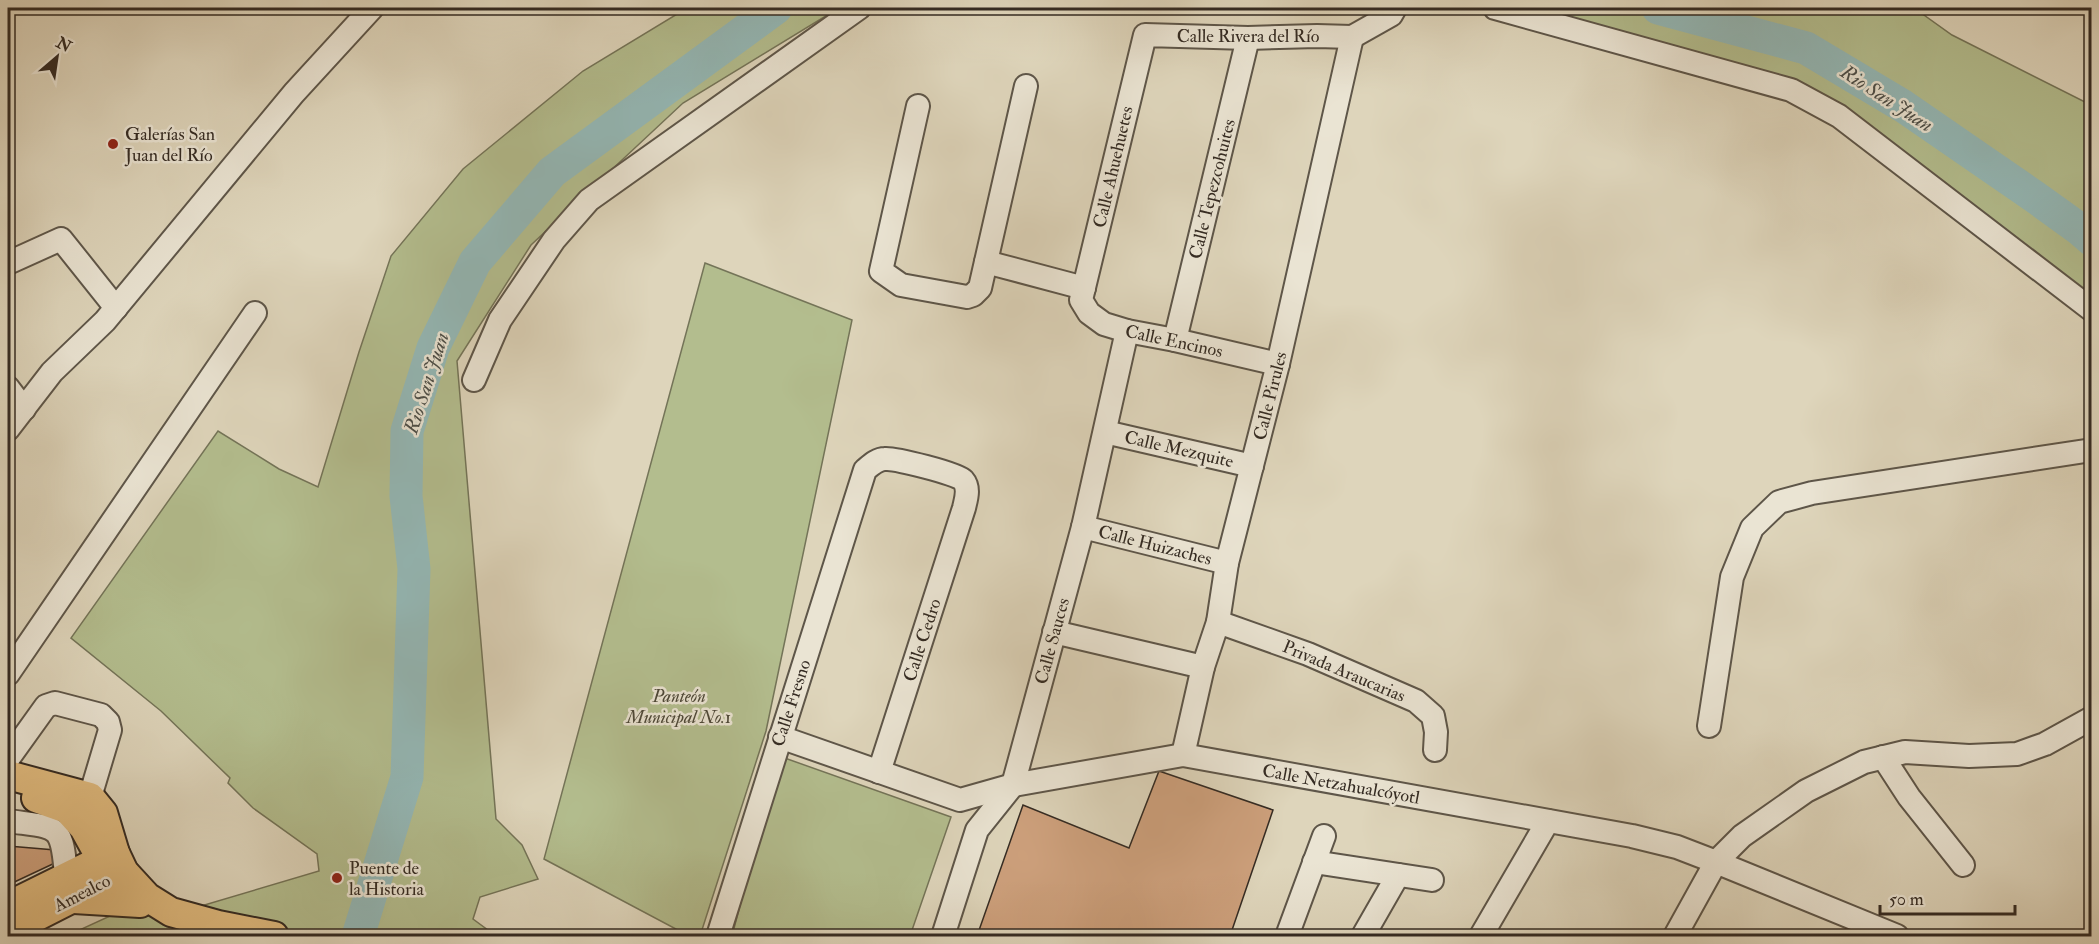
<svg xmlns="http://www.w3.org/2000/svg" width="2099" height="944" viewBox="0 0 2099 944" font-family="'IM FELL Double Pica',serif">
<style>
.green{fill:#b3bd8e;stroke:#747458;stroke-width:1.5}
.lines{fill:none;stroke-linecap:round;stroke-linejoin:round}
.river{stroke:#94b8b6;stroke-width:33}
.building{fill:#cda07c;stroke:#342b23;stroke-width:1.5}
.minor-casing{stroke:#5e5649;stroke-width:26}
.major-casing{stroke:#342b23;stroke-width:32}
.minor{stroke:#eae4d3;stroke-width:22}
.major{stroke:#dfba7e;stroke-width:28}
.poi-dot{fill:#8f2418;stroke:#eae4d3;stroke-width:2}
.labels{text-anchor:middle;stroke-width:5;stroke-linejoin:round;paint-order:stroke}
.street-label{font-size:18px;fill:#342b23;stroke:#eae4d3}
.poi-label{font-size:18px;fill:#342b23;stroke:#eae4d3;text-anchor:start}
.park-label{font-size:18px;font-style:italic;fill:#4d4838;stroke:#eae4d3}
.water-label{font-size:20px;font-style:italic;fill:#4c4e48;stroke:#eae4d3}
</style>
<rect width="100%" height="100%" fill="#ded5bb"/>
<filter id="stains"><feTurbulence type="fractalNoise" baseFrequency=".00333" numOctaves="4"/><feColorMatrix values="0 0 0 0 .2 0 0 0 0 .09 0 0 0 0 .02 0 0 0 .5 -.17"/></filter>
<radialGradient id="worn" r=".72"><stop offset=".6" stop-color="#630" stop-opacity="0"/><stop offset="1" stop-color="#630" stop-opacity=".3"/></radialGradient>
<g class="green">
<polygon points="687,8 839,8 683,103 531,245 457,361 496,819 522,845 538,879 480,897 473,919 496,936 72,936 75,932 123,910 191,909 319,871 317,854 253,808 228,783 230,778 161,711 71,638 218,431 279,469 318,487 359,352 391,256 463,169 583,71"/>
<polygon points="1535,8 1914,8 1952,35 2091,105 2091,303 1816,93"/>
<polygon points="705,263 852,320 766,731 700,936 689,936 544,859"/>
<polygon points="779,756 951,817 910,936 732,936"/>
</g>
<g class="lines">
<g class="river">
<polyline points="1658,8 1806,48 1903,106 2035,197 2078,228 2092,240"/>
<polyline points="358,936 407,777 414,569 406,496 407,431 433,348 475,262 552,172 776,8"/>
</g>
</g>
<g class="building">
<polygon points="1159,771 1273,810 1230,936 977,936 1023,805 1129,848"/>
<polygon points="8,846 55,850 57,862 8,885"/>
</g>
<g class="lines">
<defs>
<g id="minor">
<polyline points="1495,8 1791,90 1839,116 2092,310"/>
<polyline points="1352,37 1391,15 1395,8"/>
<polyline points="918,106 881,271 901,285 967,297 973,295 980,288 1026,86"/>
<polyline points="986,262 1084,288"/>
<polyline points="8,263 61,239 116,308"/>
<polyline points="1175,340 1248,38"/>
<polyline points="1278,364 1175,340 1127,331 1104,324 1089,313 1081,300 1145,35 1248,38 1317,36 1352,37"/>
<polyline points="474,380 500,320 554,240 589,200 859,8"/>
<polyline points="8,388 24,409"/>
<polyline points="8,429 52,372 105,321 294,93 372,8"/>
<polyline points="1105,432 1252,466"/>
<polyline points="1083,527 1227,563"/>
<polyline points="1218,622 1308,654 1416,701 1433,716 1436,732 1435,750"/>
<polyline points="1054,632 1203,667"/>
<polyline points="8,674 255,313"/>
<polyline points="1709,726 1732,577 1752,528 1779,502 1812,493 2092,450"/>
<polyline points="780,737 960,800 1013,785 1183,755 1632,836 1677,847 1716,862 1897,936"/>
<polyline points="1183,755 1203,667 1218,622 1227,563 1278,364 1352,37"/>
<polyline points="1883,757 1909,797 1963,865"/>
<polyline points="8,759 46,706 55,703 101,715 108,722 110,730 90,797"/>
<path d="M8,821C58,828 62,822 66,876"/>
<polyline points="1314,862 1432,880"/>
<path d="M718,936L865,470C871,465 877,459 885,459C895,458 958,474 963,480C970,488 966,499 964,508L879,772"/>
<polyline points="943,936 977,830 1013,785 1083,527 1127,331"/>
<polyline points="1287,936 1324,836"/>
<polyline points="1363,936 1398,875"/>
<polyline points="1481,936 1548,821"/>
<polyline points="1675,936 1716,862 1742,836 1806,791 1864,762 1905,752 1969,756 2017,754 2045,744 2092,718"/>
</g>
<g id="major">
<polyline points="8,775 90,797 103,813 115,853 124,872 147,897 171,912 218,925 274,936"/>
<polyline points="36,798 67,809 84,828 110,875"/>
<polyline points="74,899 140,903"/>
<polyline points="8,906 115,853"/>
<polyline points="8,931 124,872"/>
</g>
</defs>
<use href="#minor" class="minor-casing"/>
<use href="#major" class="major-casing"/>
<use href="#minor" class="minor"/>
<use href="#major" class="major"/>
</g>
<g class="poi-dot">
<circle cx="113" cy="144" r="6"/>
<circle cx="337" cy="878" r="6"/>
</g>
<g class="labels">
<g class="street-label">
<text x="1248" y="42">Calle Rivera del Río</text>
<text transform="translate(1113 167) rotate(-77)" y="6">Calle Ahuehuetes</text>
<text transform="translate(1212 189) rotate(-76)" y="6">Calle Tepezcohuites</text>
<text transform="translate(1174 341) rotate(12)" y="6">Calle Encinos</text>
<text transform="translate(1270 396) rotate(-76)" y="6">Calle Pirules</text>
<text transform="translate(1179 449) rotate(13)" y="6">Calle Mezquite</text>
<text transform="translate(1155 545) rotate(14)" y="6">Calle Huizaches</text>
<text transform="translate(922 640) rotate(-72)" y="6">Calle Cedro</text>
<text transform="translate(1052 641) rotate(-75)" y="6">Calle Sauces</text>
<text transform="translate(1344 671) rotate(23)" y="6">Privada Araucarias</text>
<text transform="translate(791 703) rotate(-72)" y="6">Calle Fresno</text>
<text transform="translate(1341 784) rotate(10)" y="6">Calle Netzahualcóyotl</text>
<text transform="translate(82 893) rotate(-27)" y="6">Amealco</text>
</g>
<g class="poi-label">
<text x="125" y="140">Galerías San<tspan x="125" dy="21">Juan del Río</tspan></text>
<text x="349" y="874">Puente de<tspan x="349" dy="21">la Historia</tspan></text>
</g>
<g class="park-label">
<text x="679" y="702">Panteón<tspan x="679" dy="21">Municipal No.1</tspan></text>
</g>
<g class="water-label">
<text transform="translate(1887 98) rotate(33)" y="7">Rio San Juan</text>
<text transform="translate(426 383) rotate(-72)" y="7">Rio San Juan</text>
</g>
</g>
<rect width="2099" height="944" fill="none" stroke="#ded5bb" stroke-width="30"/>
<rect x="9" y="9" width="2081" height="926" fill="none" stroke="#342b23" stroke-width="3"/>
<rect x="15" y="15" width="2069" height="914" fill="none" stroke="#342b23" stroke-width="1.5"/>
<g transform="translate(57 57) rotate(29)" stroke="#eae4d3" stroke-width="4.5" paint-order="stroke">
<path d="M0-4.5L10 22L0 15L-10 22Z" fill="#342b23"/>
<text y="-9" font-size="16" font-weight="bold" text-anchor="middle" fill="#342b23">N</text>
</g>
<path d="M1880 905v9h135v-9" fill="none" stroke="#342b23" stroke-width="3"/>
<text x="1889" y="905" font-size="18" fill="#342b23" stroke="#eae4d3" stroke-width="4.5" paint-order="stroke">50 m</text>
<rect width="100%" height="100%" filter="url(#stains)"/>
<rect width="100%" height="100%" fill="url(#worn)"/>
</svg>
